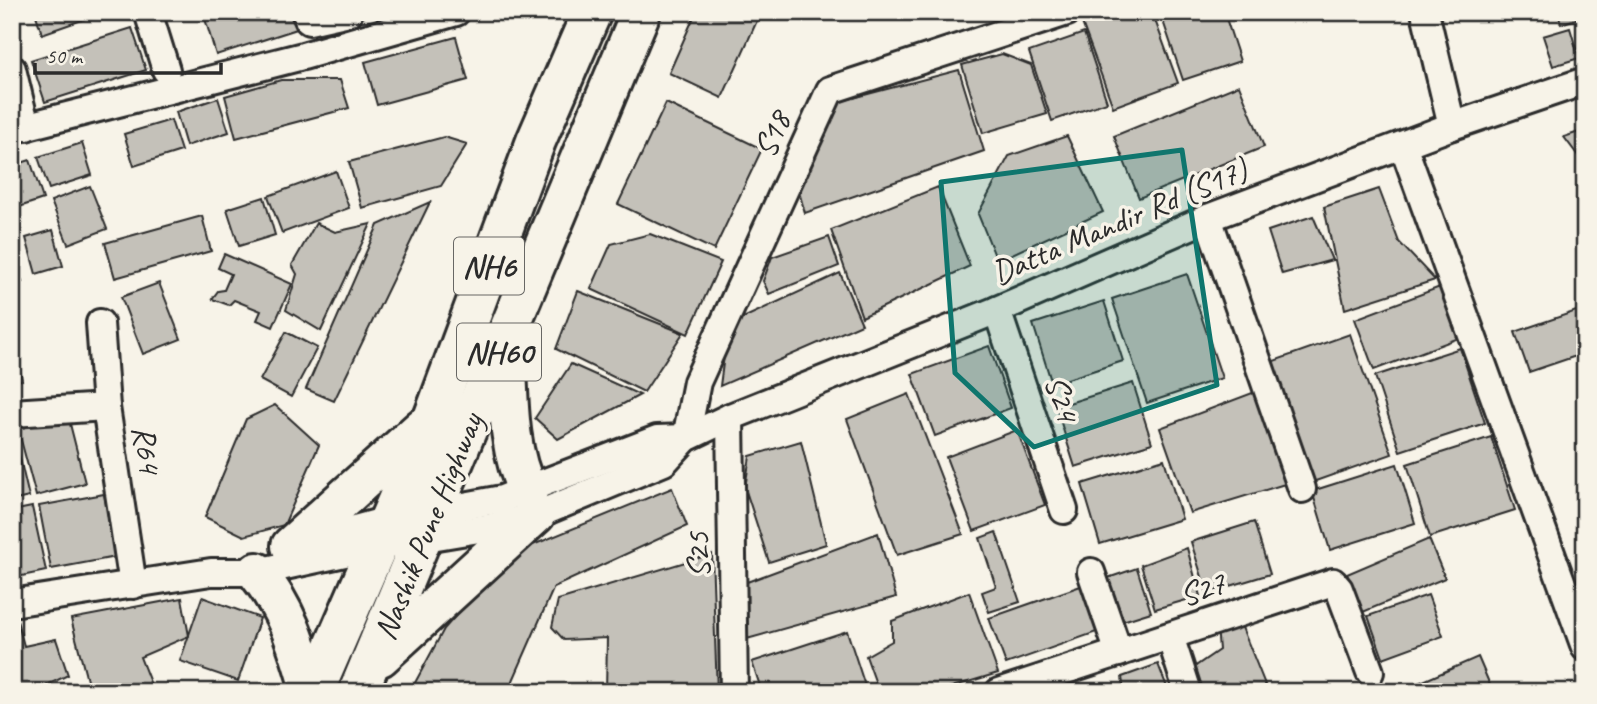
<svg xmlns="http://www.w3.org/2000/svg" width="1597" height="704" viewBox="0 0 1597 704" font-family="Caveat,sans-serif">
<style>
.building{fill:#c4c1b9;stroke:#2b2b2b;stroke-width:2}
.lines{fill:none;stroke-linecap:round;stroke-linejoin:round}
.minor-casing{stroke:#2b2b2b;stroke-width:32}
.highway-casing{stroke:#2b2b2b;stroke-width:44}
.minor{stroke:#f7f3e8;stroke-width:26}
.highway{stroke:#f7f3e8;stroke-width:38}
.marked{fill:#0f766e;fill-opacity:0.2;stroke:#0f766e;stroke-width:5;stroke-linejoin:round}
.labels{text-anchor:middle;stroke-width:7;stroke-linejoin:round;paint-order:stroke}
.shield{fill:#f7f3e8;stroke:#686764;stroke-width:2}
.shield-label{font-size:32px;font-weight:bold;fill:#2b2b2b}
.street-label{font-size:33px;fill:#2b2b2b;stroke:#f7f3e8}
</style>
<rect width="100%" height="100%" fill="#f7f3e8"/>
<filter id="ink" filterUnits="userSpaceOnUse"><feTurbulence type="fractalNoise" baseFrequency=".0143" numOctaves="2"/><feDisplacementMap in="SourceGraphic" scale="14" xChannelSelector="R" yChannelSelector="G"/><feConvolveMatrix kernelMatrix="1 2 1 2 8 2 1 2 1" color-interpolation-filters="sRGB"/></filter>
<g filter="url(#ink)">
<g class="building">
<polygon points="35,12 105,12 42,34"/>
<polygon points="203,12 295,12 300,28 216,55"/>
<polygon points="696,12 761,12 722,98 669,73"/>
<polygon points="1102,12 1152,12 1178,83 1113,107 1081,20"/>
<polygon points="1160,12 1224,12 1240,61 1183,80"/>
<polygon points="1558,12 1585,12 1585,16 1561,24"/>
<polygon points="132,28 146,70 45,102 31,60"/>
<polygon points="1570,28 1579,58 1553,66 1543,36"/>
<polygon points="1084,33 1107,102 1052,121 1029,52"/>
<polygon points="456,37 468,80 377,105 365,62"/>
<polygon points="1002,54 1031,65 1047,114 983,133 962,65"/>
<polygon points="959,70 984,151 805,213 796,181 830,104"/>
<polygon points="281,80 340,80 349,108 236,138 225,96"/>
<polygon points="1239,85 1264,147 1139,198 1114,136"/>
<polygon points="218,98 229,132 186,146 176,112"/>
<polygon points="666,103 762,149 714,250 618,204"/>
<polygon points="171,120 181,151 134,166 124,134"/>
<polygon points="1585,130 1585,165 1564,137"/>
<polygon points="1067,136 1103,212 997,261 978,214 1009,156"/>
<polygon points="444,137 467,144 441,186 362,208 349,162"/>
<polygon points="82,143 92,175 49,189 38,157"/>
<polygon points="30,160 43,199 13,209 12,166"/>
<polygon points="336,171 349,208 282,233 268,196"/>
<polygon points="90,186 107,229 68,244 51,201"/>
<polygon points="938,187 970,266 862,317 831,230"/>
<polygon points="1379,189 1399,242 1435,280 1345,309 1324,207"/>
<polygon points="264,197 275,235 239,246 227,209"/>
<polygon points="430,202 334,401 306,389 378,225"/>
<polygon points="202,216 211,251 115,278 105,243"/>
<polygon points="1313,216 1332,260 1282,274 1268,231"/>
<polygon points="316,223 335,232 371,224 321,331 286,310 297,274 292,265"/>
<polygon points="53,230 63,266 36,274 26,238"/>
<polygon points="650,234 721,262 688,334 591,289 611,244"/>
<polygon points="829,237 839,266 769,294 763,281 772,257"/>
<polygon points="12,248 22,282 12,284"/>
<polygon points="224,254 292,284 273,327 257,320 261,311 234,300 229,305 212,299 218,291 224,290 231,274 218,268"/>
<polygon points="840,273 862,324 720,386 728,325"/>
<polygon points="1187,274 1222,378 1147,403 1112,299"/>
<polygon points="159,283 181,339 143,354 121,297"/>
<polygon points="1440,287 1459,338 1374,370 1355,319"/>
<polygon points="578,291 683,333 644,392 556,349"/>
<polygon points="1104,301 1123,361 1052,384 1033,324"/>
<polygon points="1582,309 1585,353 1529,372 1515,332"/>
<polygon points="286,332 317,348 291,397 260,380"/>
<polygon points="1350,334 1392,454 1310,483 1268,363"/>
<polygon points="12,338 22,380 12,382"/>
<polygon points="989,346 1011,408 935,436 912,374"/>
<polygon points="1460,348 1485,423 1400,451 1375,376"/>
<polygon points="571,364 640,395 558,439 535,418"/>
<polygon points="1133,383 1152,443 1075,467 1056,407"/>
<polygon points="1255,392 1288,483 1190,513 1160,428"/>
<polygon points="909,394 963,534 897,555 847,419"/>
<polygon points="275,405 319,445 284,525 244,536 205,517 246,419"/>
<polygon points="68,416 85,483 36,496 18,429"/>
<polygon points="13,429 29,497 12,501 12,430"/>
<polygon points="1017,430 1045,505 974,531 946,457"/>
<polygon points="1491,437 1515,510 1430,537 1407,464"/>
<polygon points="801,441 826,544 769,562 745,488 750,456"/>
<polygon points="1164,459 1182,519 1100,544 1082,484"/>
<polygon points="1397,464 1415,523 1330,550 1312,491"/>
<polygon points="672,488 687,526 554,587 508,692 410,692 444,629 511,554"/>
<polygon points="104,494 116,557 51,569 39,506"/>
<polygon points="32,507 46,571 12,578 12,511"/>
<polygon points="1254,522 1270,574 1207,593 1191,542"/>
<polygon points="996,532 1020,602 989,612 982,592 996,587 980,538"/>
<polygon points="878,533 896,597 747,639 739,585"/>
<polygon points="1429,539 1445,578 1363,612 1347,574"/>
<polygon points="1187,548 1200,596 1155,609 1141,565"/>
<polygon points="712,554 717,692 606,692 607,638 564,640 552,627 558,600"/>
<polygon points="1137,568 1151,612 1113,624 1099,581"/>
<polygon points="1092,582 1108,628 1006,664 989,618"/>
<polygon points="969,592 998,673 935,692 879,692 866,656 892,641 892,621"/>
<polygon points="1428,595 1443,636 1383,658 1368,616"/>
<polygon points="202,597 260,618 238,681 180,661"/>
<polygon points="182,598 189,636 140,657 153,690 90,692 71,619"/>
<polygon points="17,620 24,646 56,639 68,675 33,692 12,692 12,622"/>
<polygon points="1239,620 1268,692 1198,692 1190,670 1219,650 1217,626"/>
<polygon points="847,631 867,692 762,692 752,662"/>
<polygon points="1478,657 1493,692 1398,692"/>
<polygon points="1158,664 1167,687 1178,692 1124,692 1122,677"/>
</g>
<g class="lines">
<defs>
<g id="minor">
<polyline points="148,12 166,70"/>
<polyline points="305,12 309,21 349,12"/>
<polyline points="1425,12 1452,126"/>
<polyline points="12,69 26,127"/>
<polyline points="12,130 303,56 456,12"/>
<polyline points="1403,145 1585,647"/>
<polyline points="1208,218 1302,489"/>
<polyline points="997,310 1064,510"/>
<polyline points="100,323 106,407 133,585"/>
<polyline points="12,413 106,407"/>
<polyline points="730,417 734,692"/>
<polyline points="686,438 697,382 830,90 1067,12"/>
<polyline points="299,544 388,520 502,499 657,439 686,438"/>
<polyline points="1091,572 1119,653"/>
<polyline points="12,603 211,572 257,572 377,546 491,527 534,516 664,462 686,438 730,417 997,310 1208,218 1452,126 1585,81"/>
<polyline points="1170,636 1188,692"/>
<polyline points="999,692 1333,582 1339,589 1370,672"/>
</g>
<g id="highway">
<path d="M506,345C509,392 506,448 528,491"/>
<polyline points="291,546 422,428"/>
<path d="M257,572C288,611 297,644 311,692"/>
<polyline points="380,657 536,514"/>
<polyline points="314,692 433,418 536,141 592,12"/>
<polyline points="358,692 641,12"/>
</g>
</defs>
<use href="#minor" class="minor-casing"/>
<use href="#highway" class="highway-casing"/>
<use href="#minor" class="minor"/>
<use href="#highway" class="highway"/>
</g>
</g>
<path class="marked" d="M1182,150L1217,385L1034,447L955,373L941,182Z"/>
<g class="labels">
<g class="shield">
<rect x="454" y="237.5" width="70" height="57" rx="5"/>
<rect x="457" y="323.5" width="84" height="57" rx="5"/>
</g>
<g class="shield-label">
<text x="489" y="277">NH6</text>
<text x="499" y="363">NH60</text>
</g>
<g class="street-label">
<text transform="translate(771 134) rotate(-66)" y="12">S18</text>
<text transform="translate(1119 220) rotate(-23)" y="12">Datta Mandir Rd (S17)</text>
<text transform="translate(1063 398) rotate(72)" y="12">S24</text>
<text transform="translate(148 449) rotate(81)" y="12">R64</text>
<text transform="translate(427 526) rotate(-68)" y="12">Nashik Pune Highway</text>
<text transform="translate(697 555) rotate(-91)" y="12">S25</text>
<text transform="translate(1202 588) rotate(-19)" y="12">S27</text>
</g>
</g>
<rect width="1597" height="704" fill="none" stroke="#f7f3e8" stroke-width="42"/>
<rect x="21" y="21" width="1555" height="662" fill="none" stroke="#2b2b2b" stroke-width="2.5" filter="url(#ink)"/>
<path d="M35 63v10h186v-10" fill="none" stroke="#2b2b2b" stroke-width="3.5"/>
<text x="46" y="63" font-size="21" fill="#2b2b2b" stroke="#f7f3e8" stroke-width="5" paint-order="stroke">50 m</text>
</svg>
